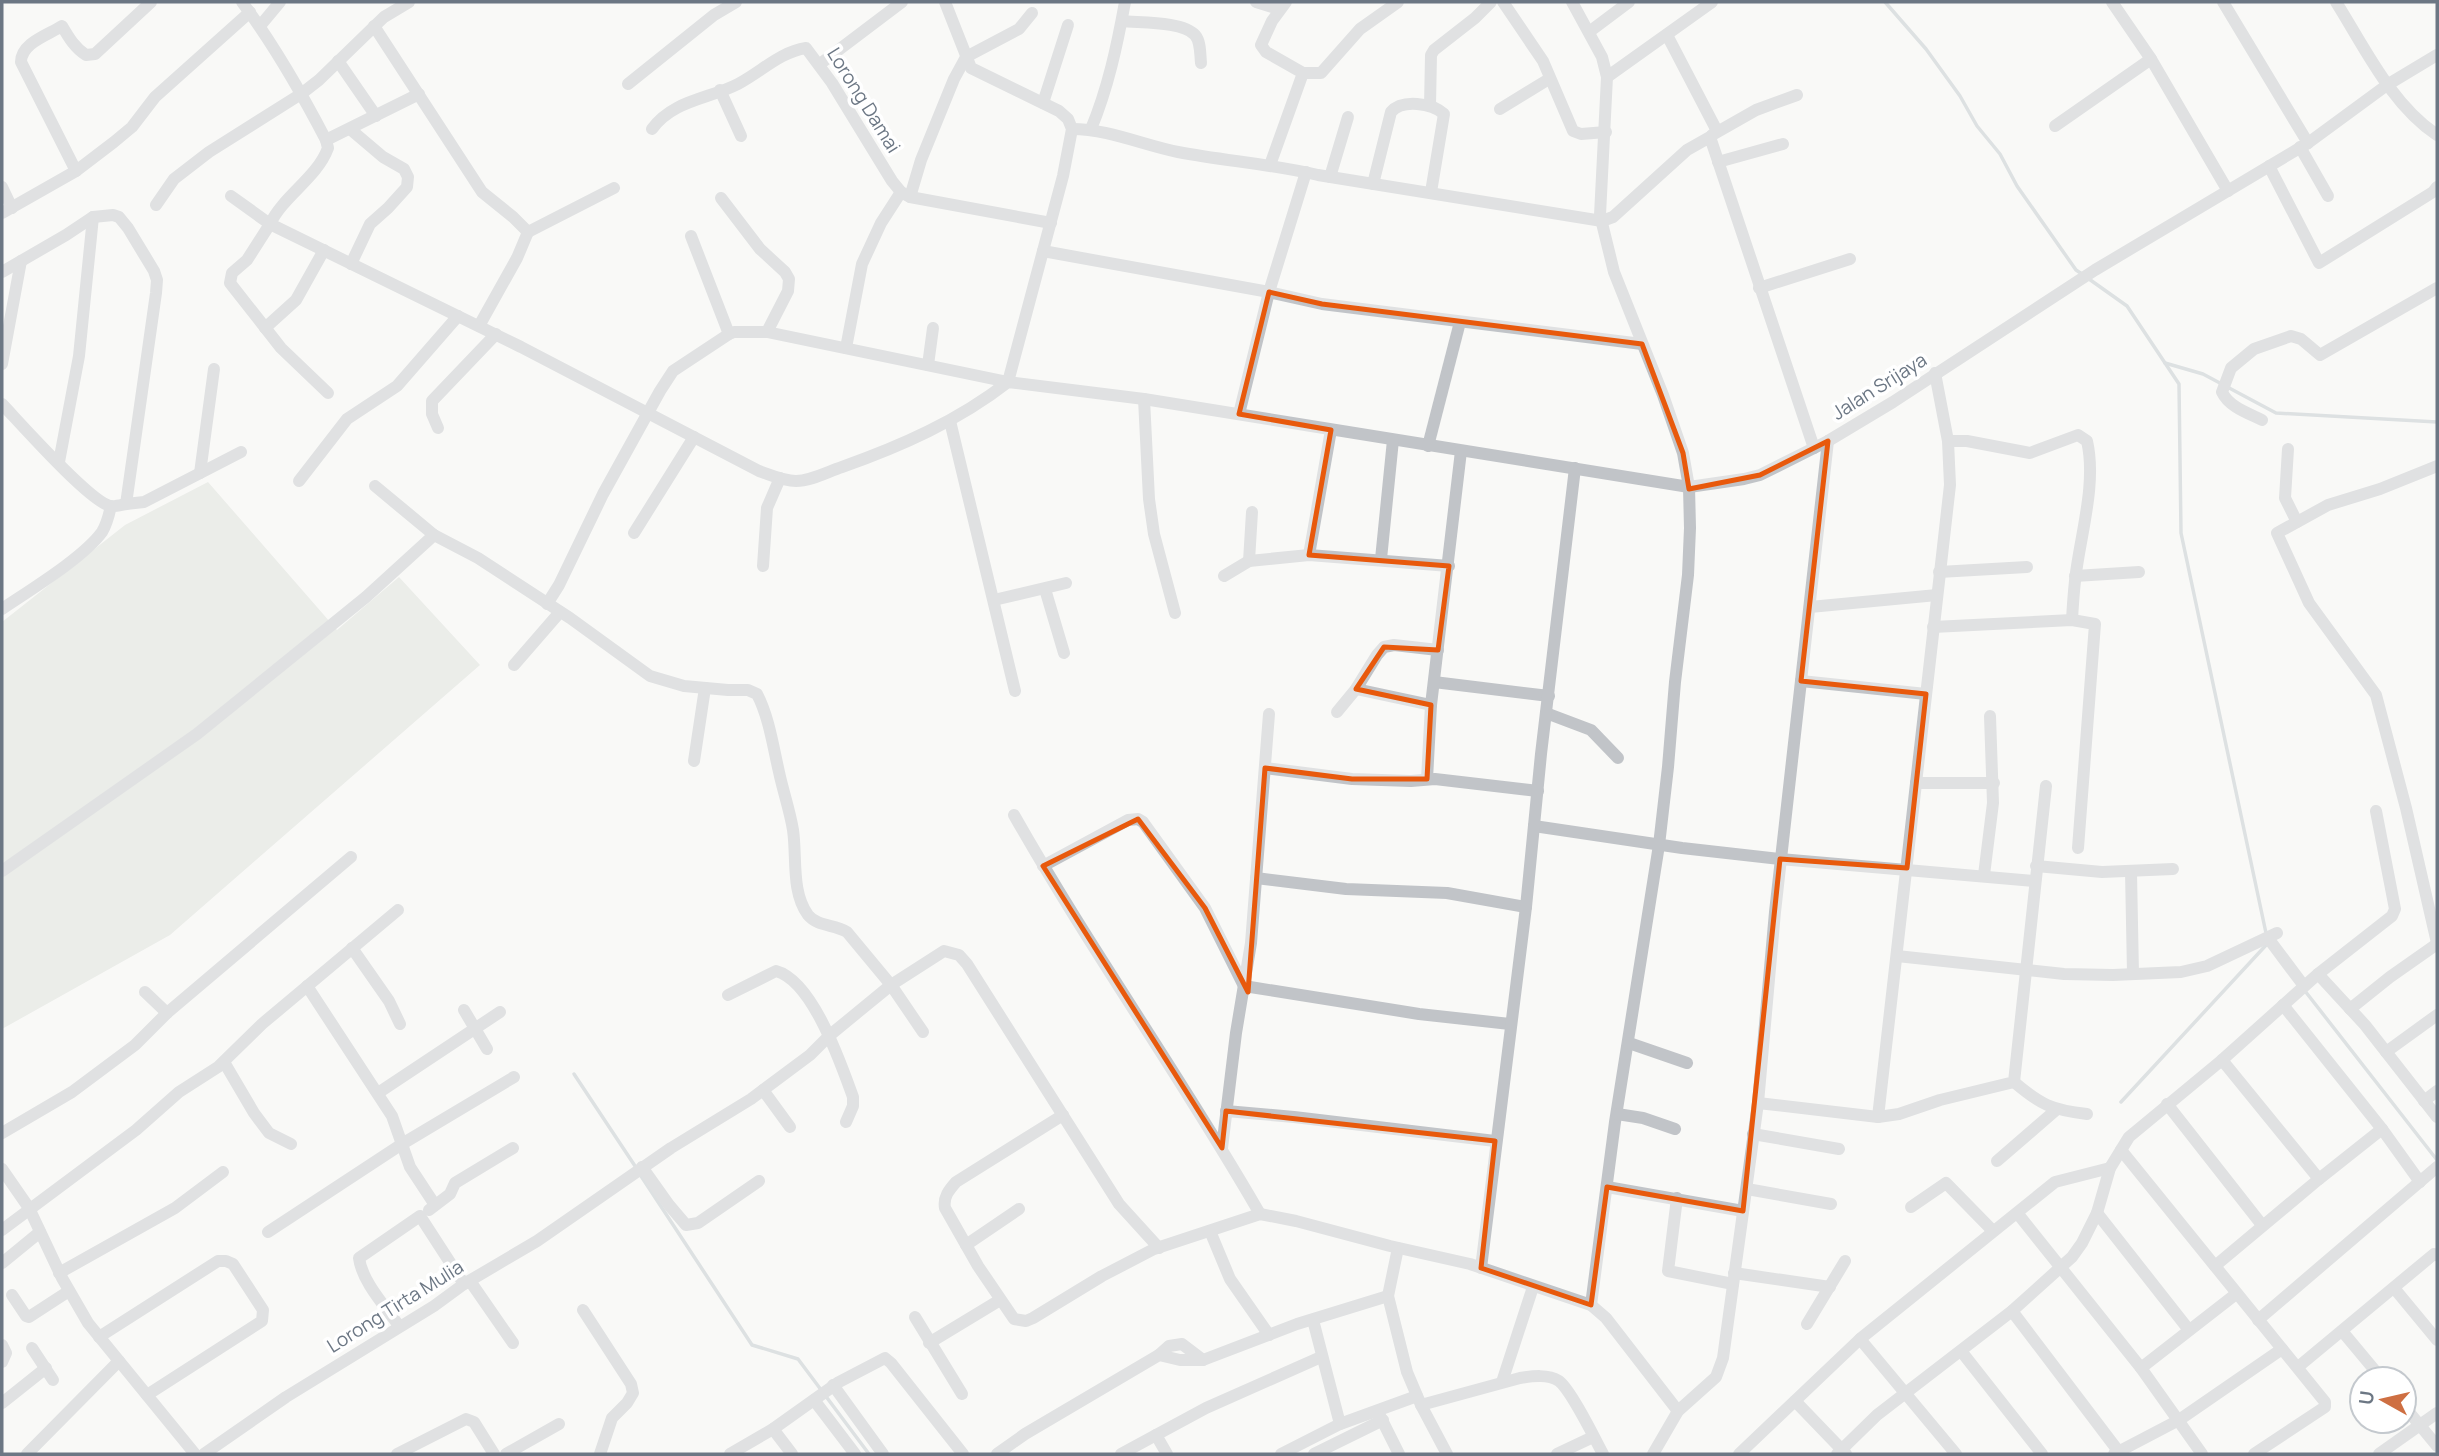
<svg xmlns="http://www.w3.org/2000/svg" width="2439" height="1456" viewBox="0 0 2439 1456" font-family="Manrope,sans-serif">
<style>
.green{fill:#d9ddd7}
.lines{fill:none;stroke-linecap:round;stroke-linejoin:round}
.stream{stroke:#bbc3c8;stroke-width:3.5}
.minor{stroke:#c1c4c8;stroke-width:12}
.marked{fill:none;stroke:#e8590c;stroke-width:5;stroke-linejoin:round}
.labels{text-anchor:middle;stroke-width:7;stroke-linejoin:round;paint-order:stroke}
.street-label{font-size:19px;fill:#6c7784;stroke:#fff}
</style>
<rect width="100%" height="100%" fill="#f9f9f7"/>
<polygon class="green" points="208,482 337,630 399,577 480,665 170,935 2,1029 2,622 125,525"/>
<g class="lines">
<g class="stream">
<polyline points="1885,2 1926,49 1960,96 1977,126 2000,154 2017,186 2076,270 2082,274"/>
<polyline points="2089,279 2127,306 2179,384 2181,533 2266,933"/>
<polyline points="2165,363 2203,374 2276,413 2437,422"/>
<polyline points="2305,991 2437,1160"/>
<polyline points="574,1074 637,1169"/>
<polyline points="2121,1102 2268,943"/>
<polyline points="641,1176 752,1345 798,1359 869,1454"/>
</g>
<g class="minor">
<path d="M242,2C274,45 301,92 326,140L328,148C317,178 284,195 270,224L521,347L759,471C771,475 783,481 796,481C811,481 827,472 842,467C901,446 958,421 1008,382L1144,399L1689,487L1744,479L1760,475L1828,441L1893,402L2095,270L2308,143L2387,85L2437,55"/>
<polyline points="1256,2 1279,9"/>
<polyline points="1503,2 1543,61 1573,131 1581,134 1606,132"/>
<polyline points="1572,2 1602,57 1607,77 1600,215 1614,272 1663,395 1683,453 1689,487 1690,528 1688,575 1675,682 1668,767 1659,845 1615,1122 1591,1305"/>
<polyline points="2112,2 2151,59 2228,191"/>
<polyline points="2223,2 2308,143"/>
<path d="M2336,2C2365,48 2391,104 2437,135"/>
<path d="M1122,21C1139,23 1183,21 1195,35C1201,42 1200,54 1201,63"/>
<polyline points="260,26 280,2"/>
<polyline points="374,26 482,192 513,217 528,232 517,258 479,326"/>
<polyline points="1589,32 1629,2"/>
<polyline points="1667,35 1717,131"/>
<polyline points="338,61 376,116"/>
<polyline points="820,64 902,2"/>
<polyline points="1303,73 1321,73 1360,29 1398,2"/>
<polyline points="1607,77 1712,2"/>
<polyline points="628,84 714,15 736,2"/>
<polyline points="720,90 741,136"/>
<polyline points="1043,103 1068,25"/>
<polyline points="1430,106 1431,55 1434,50 1475,18 1491,2"/>
<polyline points="1500,109 1549,79"/>
<polyline points="2055,126 2151,59"/>
<polyline points="350,129 383,157 404,169 408,177 407,187 388,208 370,224 351,264"/>
<path d="M652,129C673,100 709,99 738,84C761,72 780,52 806,48L832,83L892,181L901,192L910,197L1051,223"/>
<path d="M1072,129C1108,129 1143,145 1178,152C1225,161 1272,164 1318,175L1602,221L1613,217L1687,150L1710,137L1814,448"/>
<path d="M1091,129C1108,88 1117,46 1125,2"/>
<polyline points="1712,135 1756,110 1797,95"/>
<polyline points="326,140 419,94"/>
<polyline points="2300,147 2328,196"/>
<polyline points="1718,162 1783,144"/>
<polyline points="1270,165 1303,73 1266,52 1261,45 1272,21 1286,2"/>
<polyline points="2269,166 2319,263 2433,192 2437,187"/>
<path d="M76,171L21,62C21,43 48,35 62,26C69,38 75,48 86,55L95,54L151,2"/>
<polyline points="1330,177 1348,117"/>
<path d="M1373,184L1391,112C1402,99 1432,103 1444,114L1431,192"/>
<polyline points="2,187 12,208"/>
<polyline points="231,196 270,224 247,260 232,273 230,283 281,348 328,393"/>
<polyline points="910,197 921,160 954,79 966,57 1019,29 1032,13"/>
<polyline points="721,198 760,249 785,272 789,279 788,291 767,332"/>
<polyline points="156,205 174,179 209,152 301,94 319,80 384,17 409,2"/>
<polyline points="2,213 76,171 114,142 132,127 155,97 250,12"/>
<polyline points="528,232 614,188"/>
<polyline points="691,236 729,334"/>
<polyline points="1043,251 1269,292 1322,304 1642,344"/>
<path d="M2,272L66,235L93,217L113,215L119,217L128,228L154,271L157,280L156,293L126,504C121,505 114,507 110,506C88,500 21,424 2,404"/>
<polyline points="1759,288 1850,259"/>
<polyline points="265,328 296,300 324,250"/>
<polyline points="846,348 862,264 881,223 901,192"/>
<polyline points="2,364 21,261"/>
<polyline points="928,365 933,328"/>
<polyline points="1144,399 1149,499 1154,534 1175,613"/>
<polyline points="1239,414 1269,292 1306,172"/>
<path d="M2262,420C2248,413 2229,407 2222,392L2231,368L2254,349L2291,336L2301,339L2320,355L2437,288"/>
<polyline points="950,421 1015,691"/>
<polyline points="438,428 432,414 432,401 496,334"/>
<path d="M1948,441H1967L2030,453L2078,435L2087,441C2096,480 2083,526 2077,566C2074,584 2073,602 2072,620"/>
<polyline points="1428,446 1460,322"/>
<polyline points="2288,449 2285,498 2297,522"/>
<polyline points="59,462 79,356 93,217"/>
<polyline points="2437,466 2380,489 2328,505 2277,533 2309,603 2376,695 2406,808 2437,943"/>
<polyline points="200,473 214,369"/>
<polyline points="299,481 347,419 397,386 458,316"/>
<path d="M375,486L434,535L478,558L570,618L650,676L684,686L728,690H748L757,694C769,717 773,746 779,772C783,791 790,811 793,830C797,857 791,892 808,915C818,927 834,924 847,932L891,985L923,1032"/>
<polyline points="126,504 144,502 241,452"/>
<polyline points="634,533 694,437"/>
<polyline points="1309,555 1331,430"/>
<polyline points="1381,559 1393,440"/>
<polyline points="1249,561 1252,512"/>
<polyline points="763,566 767,508 780,478"/>
<polyline points="1939,572 2027,567"/>
<polyline points="1224,576 1249,561 1309,555 1449,566"/>
<polyline points="2075,576 2139,572"/>
<polyline points="1045,589 1064,653"/>
<polyline points="994,600 1066,583"/>
<polyline points="547,604 559,585 603,494 660,391 673,371 729,334 734,332 767,332 1008,382 1063,176 1072,129 1068,119 1059,111 971,68 945,2"/>
<polyline points="1810,607 1937,595"/>
<path d="M2,609C30,590 83,558 102,532C107,524 109,515 111,506"/>
<polyline points="1933,627 2072,620 2095,624 2078,848"/>
<polyline points="514,665 560,612"/>
<polyline points="1801,681 1926,694"/>
<polyline points="1434,682 1549,696"/>
<polyline points="1356,689 1431,705"/>
<polyline points="1337,712 1356,689 1377,655 1384,647 1394,645 1438,650"/>
<polyline points="1546,713 1591,730 1618,758"/>
<polyline points="694,761 705,688"/>
<polyline points="1265,768 1352,779 1411,781 1435,779 1538,791"/>
<polyline points="1427,779 1431,705 1461,451"/>
<polyline points="1916,783 1994,783"/>
<path d="M1014,815C1091,951 1182,1078 1260,1214"/>
<polyline points="1534,826 1682,848 1780,859 2034,881"/>
<polyline points="1043,866 1128,820 1138,819 1143,822 1205,908 1244,986 1419,1014 1510,1024"/>
<polyline points="2036,866 2102,872 2173,869"/>
<polyline points="2,871 197,734 366,597 434,535"/>
<polyline points="2131,872 2133,974"/>
<polyline points="1984,875 1993,803 1990,716"/>
<polyline points="1256,878 1346,889 1447,893 1526,907"/>
<polyline points="2268,938 2304,986"/>
<polyline points="352,948 389,1001 400,1024"/>
<polyline points="1897,956 2064,974 2113,975 2181,972 2207,966 2277,933"/>
<polyline points="2318,974 2365,1025 2437,1117"/>
<polyline points="307,986 392,1116 410,1167 435,1205"/>
<polyline points="145,992 167,1013"/>
<path d="M728,995L776,971C813,981 841,1064 853,1097V1106L846,1122"/>
<polyline points="2283,1005 2382,1129 2420,1182"/>
<polyline points="2350,1009 2390,977 2437,944"/>
<polyline points="464,1010 487,1049"/>
<polyline points="1629,1043 1687,1063"/>
<polyline points="2386,1052 2437,1015"/>
<polyline points="2222,1060 2319,1179"/>
<polyline points="224,1062 254,1113 269,1133 291,1144"/>
<path d="M2014,1082C2041,1105 2052,1110 2087,1114"/>
<polyline points="763,1090 790,1127"/>
<polyline points="378,1093 500,1012"/>
<polyline points="2424,1101 2437,1091"/>
<polyline points="1758,1103 1878,1117 1899,1114 1940,1100 2014,1082 2046,786"/>
<polyline points="2167,1104 2262,1225"/>
<polyline points="1226,1111 1294,1117 1495,1141"/>
<polyline points="1617,1114 1643,1118 1675,1129"/>
<path d="M1063,1115L956,1182C949,1190 943,1197 945,1208L978,1266L1014,1319L1026,1321L1033,1318L1102,1276L1154,1249L1260,1214L1296,1221L1390,1246L1470,1264L1591,1305L1606,1318L1678,1411"/>
<polyline points="1878,1117 1950,485 1948,441 1935,373"/>
<polyline points="2,1133 72,1092 135,1045 167,1013 351,857"/>
<polyline points="1753,1134 1839,1149"/>
<polyline points="1222,1148 1236,1033 1251,943 1269,714"/>
<polyline points="2121,1150 2325,1402 2325,1407 2254,1454"/>
<polyline points="1997,1161 2056,1110"/>
<polyline points="642,1167 669,1205 686,1225 698,1223 759,1181"/>
<polyline points="2,1169 29,1208 62,1278 88,1323 195,1454"/>
<polyline points="1607,1187 1743,1211"/>
<polyline points="1747,1189 1831,1204"/>
<polyline points="1677,1198 1668,1271 1733,1284"/>
<polyline points="1911,1207 1946,1183 1993,1231"/>
<polyline points="429,1210 450,1194 455,1183 513,1148"/>
<polyline points="2097,1213 2189,1330"/>
<polyline points="2018,1214 2141,1368 2202,1454"/>
<polyline points="2,1230 136,1130 179,1092 218,1067 262,1024 398,910"/>
<polyline points="1210,1231 1230,1279 1269,1335"/>
<polyline points="268,1232 402,1144 514,1077"/>
<polyline points="966,1245 1019,1209"/>
<path d="M1398,1248L1388,1296L1407,1372L1421,1405L1520,1378C1533,1376 1548,1374 1559,1381C1571,1390 1595,1439 1603,1454"/>
<polyline points="2,1263 40,1232"/>
<polyline points="2215,1266 2319,1179 2382,1129"/>
<polyline points="1481,1268 1526,907 1541,754 1575,468"/>
<polyline points="59,1273 175,1208 223,1172"/>
<polyline points="1734,1273 1830,1287"/>
<polyline points="470,1281 513,1343"/>
<polyline points="2394,1288 2437,1340"/>
<polyline points="12,1295 26,1316 29,1317 69,1291"/>
<polyline points="583,1310 631,1384 633,1393 627,1403 612,1418 600,1454"/>
<polyline points="2012,1311 2119,1452"/>
<polyline points="915,1317 962,1394"/>
<polyline points="2258,1320 2437,1167"/>
<polyline points="1807,1324 1845,1261"/>
<path d="M399,1326C386,1307 362,1282 359,1258L420,1216L464,1284"/>
<polyline points="2342,1331 2382,1379"/>
<polyline points="99,1337 218,1261 226,1261 233,1264 263,1310 262,1321 147,1395"/>
<polyline points="1860,1339 1956,1454"/>
<polyline points="929,1343 1000,1300"/>
<polyline points="2,1345 6,1353 2,1362"/>
<polyline points="32,1348 53,1380"/>
<polyline points="1961,1351 2042,1454"/>
<polyline points="1159,1355 1169,1346 1182,1344 1203,1360"/>
<polyline points="2298,1367 2434,1254 2437,1255"/>
<polyline points="2141,1368 2236,1294"/>
<polyline points="1502,1382 1533,1287"/>
<polyline points="833,1385 883,1454"/>
<polyline points="814,1400 855,1454"/>
<polyline points="1795,1401 1846,1454"/>
<polyline points="2,1403 46,1368"/>
<polyline points="1421,1405 1447,1454"/>
<polyline points="2404,1406 2437,1446"/>
<polyline points="1379,1414 1399,1454"/>
<polyline points="1340,1424 1417,1396"/>
<polyline points="773,1429 792,1454"/>
<polyline points="27,1454 119,1361"/>
<polyline points="204,1454 286,1397 434,1306 464,1284 537,1241 671,1148 751,1099 810,1055 830,1035 891,985 944,951 959,955 967,964 1119,1204 1159,1248"/>
<polyline points="397,1454 466,1419 474,1422 494,1454"/>
<polyline points="506,1454 559,1424"/>
<polyline points="730,1454 773,1429 839,1382 885,1358 891,1363 963,1454"/>
<polyline points="997,1454 1025,1434 1159,1355 1180,1360 1203,1360 1297,1324 1388,1296"/>
<polyline points="1121,1454 1156,1435"/>
<polyline points="1167,1454 1156,1435 1206,1408 1321,1357"/>
<polyline points="1281,1454 1340,1424 1313,1320"/>
<polyline points="1314,1454 1383,1420"/>
<polyline points="1557,1454 1593,1437"/>
<polyline points="1653,1454 1678,1411 1716,1377 1723,1358 1758,1103 1775,912 1828,441"/>
<polyline points="1739,1454 1860,1339 2055,1182 2110,1168"/>
<polyline points="1837,1454 1877,1415 2012,1311 2072,1257 2082,1243 2097,1213 2110,1168 2129,1137 2222,1060 2318,974 2392,916 2395,909 2376,811"/>
<polyline points="2114,1454 2179,1420 2282,1349"/>
<polyline points="2379,1454 2437,1413"/>
</g>
</g>
<path d="M0 0H2439V1456H0ZM1269,292L1322,304L1642,344L1683,453L1689,489L1760,475L1828,441L1801,681L1926,694L1907,868L1780,859L1743,1211L1607,1187L1591,1305L1481,1268L1495,1141L1226,1111L1222,1148L1043,866L1138,819L1205,908L1248,992L1265,768L1352,779H1427L1431,705L1356,689L1384,647L1438,650L1449,566L1309,555L1331,430L1239,414Z" fill="#f9f9f7" fill-opacity=".55" fill-rule="evenodd"/>
<path class="marked" d="M1269,292L1322,304L1642,344L1683,453L1689,489L1760,475L1828,441L1801,681L1926,694L1907,868L1780,859L1743,1211L1607,1187L1591,1305L1481,1268L1495,1141L1226,1111L1222,1148L1043,866L1138,819L1205,908L1248,992L1265,768L1352,779H1427L1431,705L1356,689L1384,647L1438,650L1449,566L1309,555L1331,430L1239,414Z"/>
<g class="labels">
<g class="street-label">
<text transform="translate(864 100) rotate(58)" y="7">Lorong Damai</text>
<text transform="translate(1879 386) rotate(-32)" y="7">Jalan Srijaya</text>
<text transform="translate(395 1306) rotate(-32)" y="7">Lorong Tirta Mulia</text>
</g>
</g>
<rect width="2439" height="1456" fill="none" stroke="#6c7784" stroke-width="7"/>
<g transform="translate(2383 1400) rotate(278)"><circle r="33" fill="#ffffff" stroke="#c4c9ce" stroke-width="2"/>
<path d="M0-5L12 26L0 18L-12 26Z" fill="#ce6f42"/>
<text y="-10" font-size="19" font-weight="bold" text-anchor="middle" fill="#6c7784">U</text>
</g>
</svg>
